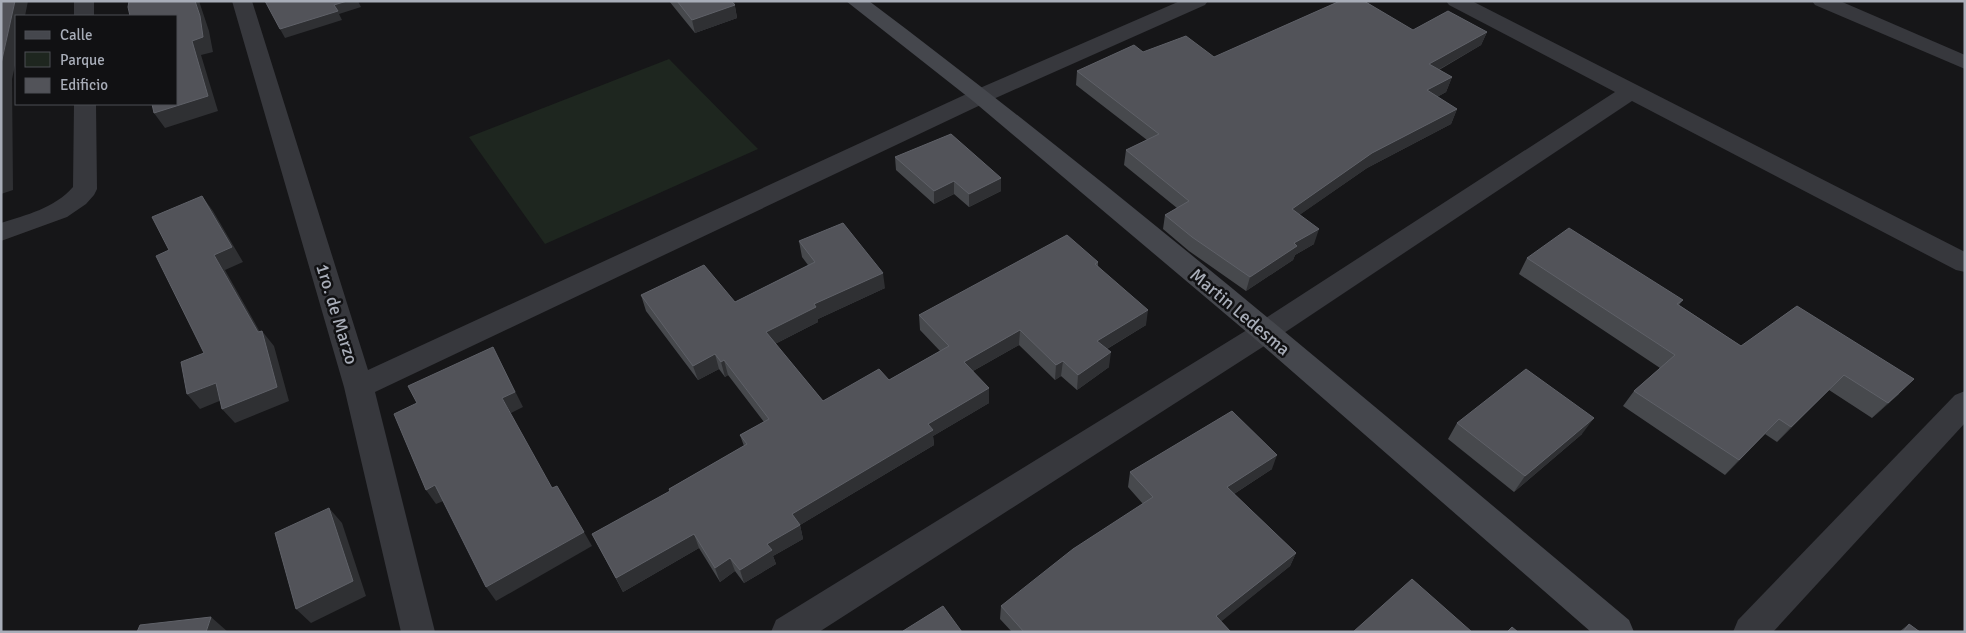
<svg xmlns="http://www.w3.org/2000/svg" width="1966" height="633" viewBox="0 0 1966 633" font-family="Signika,sans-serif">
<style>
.green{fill:#1e261f}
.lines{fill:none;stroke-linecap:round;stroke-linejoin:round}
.street{fill:#37383d;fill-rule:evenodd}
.secondary{fill:#45474d;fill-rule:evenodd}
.wall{fill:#47494d}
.shaded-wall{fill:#2f3033}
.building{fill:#525359;stroke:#5f6168}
.labels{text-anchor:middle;stroke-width:5;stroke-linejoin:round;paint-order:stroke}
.street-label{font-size:18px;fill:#a8adb8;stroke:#111113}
</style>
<rect width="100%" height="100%" fill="#161618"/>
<polygon class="green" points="669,59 758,149 545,244 469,137"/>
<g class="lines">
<g class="street">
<rect x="74" y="1" width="20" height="15"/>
<polygon points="232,1 252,1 368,370 973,91 1180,1 1208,1 1205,5 989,101 375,392 435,632 401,632 344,387"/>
<polygon points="1446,1 1472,1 1965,252 1965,272 1956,270 1632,101 1275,339 819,632 771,632 776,620 1255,325 1615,92 1449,5"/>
<polygon points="1812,1 1840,1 1965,55 1965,69 1815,5"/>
<path d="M74,104H96L97,189L94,195L86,204L67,217L1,241V223C26,215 55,208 73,187Z"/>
<polygon points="1965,391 1965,423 1773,632 1733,632 1738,620 1955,395"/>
</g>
<path class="secondary" d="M846,1H869C1130,197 1379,411 1629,620L1634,632H1591L1255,339L973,101Z"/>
</g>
<g class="wall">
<polygon points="669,1 734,1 737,18 695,33"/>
<polygon points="1413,30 1487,32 1481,45 1439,70 1452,77 1446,92 1437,97 1457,109 1451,124 1367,168 1299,215 1314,244 1295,255 1293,260 1246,291 1189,251 1163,229 1165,215 1177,208 1124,165 1126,150 1147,140 1076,85 1077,71 1143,52 1214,57"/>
<polygon points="895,157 1001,178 1001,191 969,207 954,194 934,204 896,170"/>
<polygon points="799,241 885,288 818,319 818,322 775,344 823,401 889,380 940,351 920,330 919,315 1098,262 1098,266 1146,325 1107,349 1109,367 1077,390 1061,376 1055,380 1019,345 973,371 989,403 933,436 934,445 800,525 803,539 773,556 776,564 744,583 735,571 720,582 699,548 623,592 592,534 670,492 669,489 744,446 740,435 764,422 728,375 725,377 719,369 698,380 646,311 641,295 735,302 808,265 802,257"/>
<polygon points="1527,258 1683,300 1679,305 1741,346 1797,306 1899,394 1872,418 1829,390 1777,442 1765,434 1725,475 1623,406 1634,391 1660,368 1519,274"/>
<polygon points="1457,423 1582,434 1514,492 1448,439"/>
<polygon points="1272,469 1234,494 1296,553 1290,566 1221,621 1231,632 1012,632 1000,619 1001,606 1143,504 1128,487 1130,472"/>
<polygon points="1909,624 1920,632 1899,632"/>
</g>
<g class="shaded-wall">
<polygon points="15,1 28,1 25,16 16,16 16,61 12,79 13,190 1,194 1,64"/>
<polygon points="195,1 199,1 209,31 213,52 201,55 218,111 165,128 154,113 192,41"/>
<polygon points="347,1 358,1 361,7 339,14 342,20 285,38 280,29 334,5"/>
<polygon points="729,1 734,1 737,18 695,33 692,20"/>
<polygon points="1487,32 1481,45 1424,78 1429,64"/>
<polygon points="1452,77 1446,92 1422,105 1427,90"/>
<polygon points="1457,109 1451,124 1367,168 1288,223 1292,209 1372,153"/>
<polygon points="1001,178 1001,191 969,207 969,194"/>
<polygon points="954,181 954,194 934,204 934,191"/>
<polygon points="202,196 213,211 243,262 225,270 264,339 262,331 274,346 289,401 235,423 222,409 258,332 214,255"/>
<polygon points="1319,229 1314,244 1295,255 1293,260 1246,291 1250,277 1294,243"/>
<polygon points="883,273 885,288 818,319 818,322 769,347 766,332 814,304"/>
<polygon points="1148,310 1146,325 1095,356 1097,341"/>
<polygon points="1020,330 1019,345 964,376 964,362"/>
<polygon points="493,347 523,407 511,413 502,398"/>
<polygon points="1111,352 1109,367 1077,390 1078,375"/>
<polygon points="715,354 719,369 698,380 693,366"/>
<polygon points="724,360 728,375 725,377 721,362"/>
<polygon points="1063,361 1061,376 1055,380 1056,365"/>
<polygon points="1844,375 1777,442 1791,427"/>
<polygon points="1914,379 1899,394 1872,418 1888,403"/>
<polygon points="216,383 229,397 200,409 187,394"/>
<polygon points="989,388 989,403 933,436 934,445 800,525 803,539 773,556 776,564 744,583 740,570 767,544 792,514 928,424"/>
<polygon points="1594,418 1582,434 1514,492 1525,476"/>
<polygon points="1779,419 1765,434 1725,475 1739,460"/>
<polygon points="1277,455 1272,469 1223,501 1227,487"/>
<polygon points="435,485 446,500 436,504 426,490"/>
<polygon points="329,508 342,523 366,596 311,623 296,609"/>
<polygon points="584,532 592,546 496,601 486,587"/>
<polygon points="694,534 699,548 623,592 616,578"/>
<polygon points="1296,553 1290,566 1212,629 1216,616"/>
<polygon points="730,558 735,571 720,582 715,568"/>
<polygon points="211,617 228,632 206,632"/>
</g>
<g class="building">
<polygon points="1,1 15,1 1,64"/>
<polygon points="129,1 195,1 200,16 203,37 192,41 208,96 154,113 152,104 176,104 176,16 130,16 128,7"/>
<polygon points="265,1 347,1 334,5 338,11 280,29"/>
<polygon points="677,1 731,1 735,5 692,20"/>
<polygon points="1340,1 1364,1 1413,30 1448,11 1487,32 1429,64 1452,77 1427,90 1457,109 1372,153 1292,209 1319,229 1294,243 1297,246 1250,277 1192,237 1165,215 1189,201 1126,150 1159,134 1077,71 1134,45 1143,52 1186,36 1214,57"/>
<polygon points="951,134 1001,178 969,194 954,181 934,191 895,157"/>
<polygon points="202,196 232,247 214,255 258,332 262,331 277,387 222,409 216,383 187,394 181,362 204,353 156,256 169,250 152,217"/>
<polygon points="843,223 883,273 814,304 816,307 766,332 823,401 879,369 889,380 949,346 919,315 1067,235 1098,262 1095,264 1148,310 1097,341 1111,352 1078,375 1063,361 1056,365 1020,330 964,362 989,388 928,424 933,430 792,514 800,525 767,544 772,550 740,570 730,558 715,568 694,534 616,578 592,534 670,491 669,489 747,444 740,435 769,419 724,360 721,362 715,354 693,366 641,295 704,265 735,302 815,262 799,241"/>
<polygon points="1569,228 1683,300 1677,304 1741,346 1797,306 1914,379 1888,403 1844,375 1791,427 1779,419 1739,460 1634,391 1675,355 1527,258"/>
<polygon points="493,347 515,392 502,398 552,488 557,486 584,532 486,587 435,485 426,490 394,414 417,403 408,386"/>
<polygon points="1526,369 1594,418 1525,476 1457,423"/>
<polygon points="1232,411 1277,455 1227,487 1296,553 1216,616 1231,632 1024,632 1001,606 1073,549 1153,497 1130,472"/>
<polygon points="329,508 353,581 296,609 275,533"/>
<polygon points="1412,579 1472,632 1353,632"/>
<polygon points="943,606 962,632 903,631"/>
<polygon points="211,617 206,632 137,632 140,625"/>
<polygon points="1909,624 1920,632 1903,632"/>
<polygon points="1512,627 1518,632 1507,632"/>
</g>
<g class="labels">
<g class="street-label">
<text transform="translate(1240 312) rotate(40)" y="6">Martin Ledesma</text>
<text transform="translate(337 314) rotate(73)" y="6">1ro. de Marzo</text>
</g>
</g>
<rect width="1966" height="633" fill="none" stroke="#a8adb8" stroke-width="5"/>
<rect x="15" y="15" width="162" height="90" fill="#111113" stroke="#4d4f55"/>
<rect x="25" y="31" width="25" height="8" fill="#45474d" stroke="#4d4f55"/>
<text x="60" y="40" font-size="15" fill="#a8adb8">Calle</text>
<rect x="25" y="52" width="25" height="15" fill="#1e261f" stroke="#4d4f55"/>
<text x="60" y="65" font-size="15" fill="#a8adb8">Parque</text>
<rect x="25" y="78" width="25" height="15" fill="#525359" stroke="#4d4f55"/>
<text x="60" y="90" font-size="15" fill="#a8adb8">Edificio</text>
</svg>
